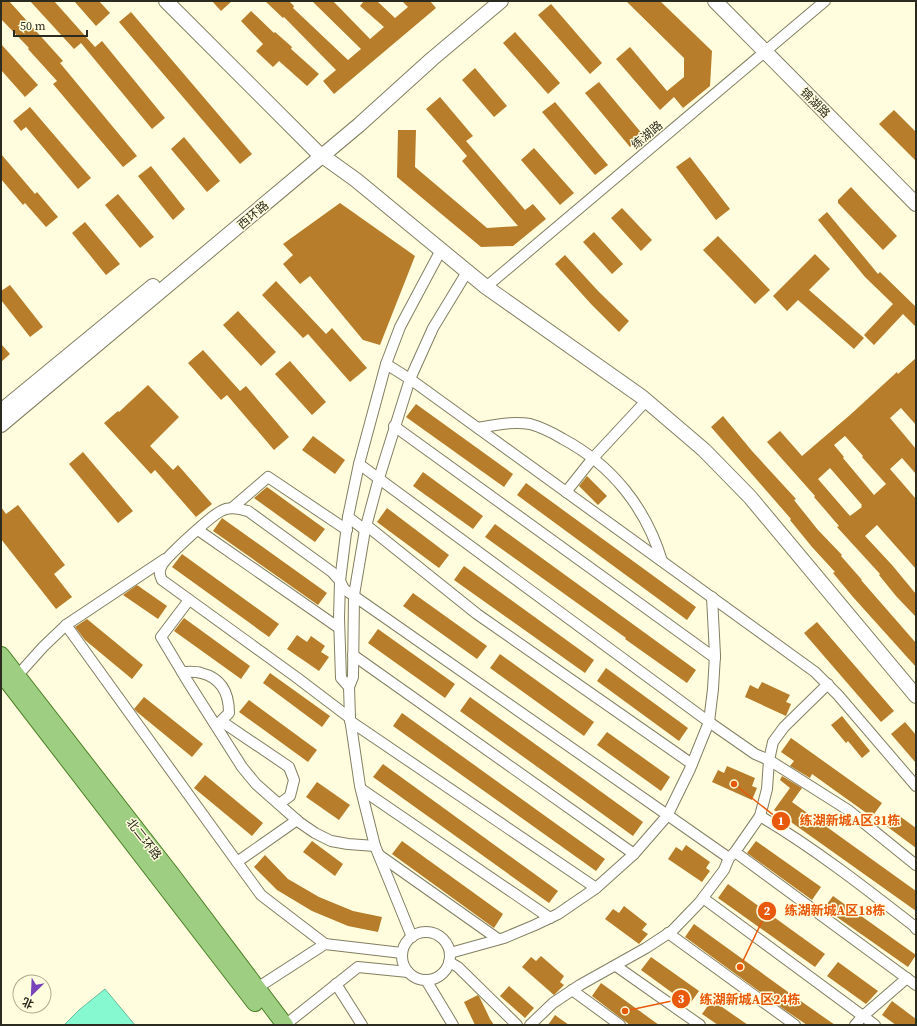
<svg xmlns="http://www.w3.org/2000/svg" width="917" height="1026" viewBox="0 0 917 1026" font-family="'Source Serif 4','Noto Sans SC',serif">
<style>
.water{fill:#86f9d1;stroke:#6bbb9c}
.building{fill:#b87d2a;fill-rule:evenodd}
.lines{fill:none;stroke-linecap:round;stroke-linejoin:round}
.street-casing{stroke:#827f63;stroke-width:12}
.secondary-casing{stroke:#827f63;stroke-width:16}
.primary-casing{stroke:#4c8028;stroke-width:18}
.street{stroke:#fff;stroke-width:10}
.secondary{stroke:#fff;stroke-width:14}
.primary{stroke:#9ece81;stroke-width:16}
.labels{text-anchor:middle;stroke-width:3;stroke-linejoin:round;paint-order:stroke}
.street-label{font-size:12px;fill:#2c2b1f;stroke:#fffddd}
.leader{fill:none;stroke:#e8590c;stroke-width:1.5}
.callout-dot{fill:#e8590c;stroke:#fffddd;stroke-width:1.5}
.mark-label{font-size:12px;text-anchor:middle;font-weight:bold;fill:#fff}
.callout-label{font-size:13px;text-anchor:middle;font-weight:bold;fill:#e8590c;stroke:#fffddd;stroke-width:3;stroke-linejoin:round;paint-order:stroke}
</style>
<rect width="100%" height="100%" fill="#fffddd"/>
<polygon class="water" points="105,989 135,1025 64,1025 79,1010"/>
<g class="building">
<polygon points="1,1 9,1 63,61 60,63 137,156 123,167 53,84 57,81 28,49 29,48 1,19"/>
<polygon points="30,1 54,1 95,47 102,41 165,118 152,129 81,43 74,49"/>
<polygon points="74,1 99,1 110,13 96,26"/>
<polygon points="212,1 232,1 221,11"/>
<polygon points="265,1 289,1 294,6 293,8 348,60 361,49 312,1 333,1 370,39 384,27 360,6 364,1 377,1 395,18 408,7 402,1 430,1 436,8 334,94 323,81 336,70 284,17 283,18"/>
<polygon points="626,1 660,1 712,51 710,86 683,108 674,97 660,110 616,59 630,47 667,91 684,77 684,58"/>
<polygon points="551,4 602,63 590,74 538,15"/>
<polygon points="251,11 274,33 275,32 292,47 291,49 319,74 307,86 279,61 273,67 256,51 263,44 241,21"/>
<polygon points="131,12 252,154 240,164 119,22"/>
<polygon points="515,32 560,83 548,94 503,43"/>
<polygon points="1,44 38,85 25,97 1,70"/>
<polygon points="475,68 507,106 494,117 462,80"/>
<polygon points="599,82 644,136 630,147 585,93"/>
<polygon points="440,97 473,136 466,141 525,210 533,204 546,219 513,246 481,247 397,177 398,130 416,130 415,167 487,228 518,226 462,161 467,156 426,109"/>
<polygon points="555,102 608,165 595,175 542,112"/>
<polygon points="30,107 91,178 78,189 26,127 21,131 13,121"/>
<polygon points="894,110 916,132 916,161 879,124"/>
<polygon points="184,137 220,181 207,192 171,149"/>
<polygon points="534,148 574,193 560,205 521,160"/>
<polygon points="1,154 35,194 37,192 58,217 46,227 25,203 23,205 1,179"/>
<polygon points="690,157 730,209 716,220 676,167"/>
<polygon points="151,166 185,209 173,220 138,176"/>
<polygon points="851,187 897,236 883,250 838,203 838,200"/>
<polygon points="118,194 154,237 140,248 105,205"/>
<polygon points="340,203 415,256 380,345 363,340 310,276 300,284 283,264 293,255 283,244"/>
<polygon points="622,208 652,240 641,251 611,218"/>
<polygon points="827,212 878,274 880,272 916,307 916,327 903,314 874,345 864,335 893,304 865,277 818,220"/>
<polygon points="85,222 120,264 106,275 72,233"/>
<polygon points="594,232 623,264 612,274 583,242"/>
<polygon points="718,236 770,290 755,304 703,250"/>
<polygon points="815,254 830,269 809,290 864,338 854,349 798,300 787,311 773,296"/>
<polygon points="565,255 599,292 629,321 619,332 591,304 555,264"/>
<polygon points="276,281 326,334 332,328 367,368 350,382 308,334 303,338 262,295"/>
<polygon points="10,285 43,327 30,337 1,300 1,291"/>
<polygon points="238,311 276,352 261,366 223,325"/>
<polygon points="1,344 10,354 1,362"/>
<polygon points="203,350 240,391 246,386 289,437 274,450 227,395 221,400 188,363"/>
<path d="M916,358V425L901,408L890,418L916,449V474L902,458L890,469L916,499V569L877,525L865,536L892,565L916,594V617L896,596L879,575L880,574L837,527L839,526L814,497L815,496L767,442L780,431L802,456L850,415L897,372L898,374ZM845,436L863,456L862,457L886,484L874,495L843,458L844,457L834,445ZM830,468L862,505L861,506L862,507L850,516L818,479Z"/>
<polygon points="290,361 326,402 312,415 275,374"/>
<polygon points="148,385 179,417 150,446 173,470 178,465 212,504 196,517 155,470 151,474 104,423 118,411 119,412"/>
<polygon points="416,404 513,474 504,487 406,417"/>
<polygon points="723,416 752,451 796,499 794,500 818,530 842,555 841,556 862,580 861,580 916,643 916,667 853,597 833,573 835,572 812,547 790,520 791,519 711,427"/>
<polygon points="313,436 345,460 335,474 302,450"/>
<polygon points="83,452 133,511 118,523 69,464"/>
<polygon points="423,472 483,516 473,529 413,486"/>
<polygon points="587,476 607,496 598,505 579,486"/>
<polygon points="526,483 696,607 687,620 517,495"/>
<polygon points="267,487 325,529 315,542 254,498"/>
<polygon points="18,505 65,565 54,574 72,597 56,609 1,539 1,507 6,514"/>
<polygon points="387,508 449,555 439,568 377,522"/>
<polygon points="222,518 327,593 318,605 213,531"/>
<polygon points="495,524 696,670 687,683 625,639 626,638 485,537"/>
<polygon points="182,554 279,624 269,637 172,567"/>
<polygon points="464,566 594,660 585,673 454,580"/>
<polygon points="137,585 167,606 158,619 123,595"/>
<polygon points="413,593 487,646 477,659 403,606"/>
<polygon points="184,618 250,666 241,679 174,631"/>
<polygon points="87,619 143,665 132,679 85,640 75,627"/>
<polygon points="817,622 894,711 881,722 804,633"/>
<polygon points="378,629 455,684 445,698 368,643"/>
<polygon points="297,635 307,642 311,636 325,646 321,652 329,657 319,671 287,649"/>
<polygon points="500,654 594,722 584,736 490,668"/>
<polygon points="606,668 688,728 679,741 597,681"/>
<polygon points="270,673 330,716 322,727 263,683"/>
<polygon points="762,682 790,695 786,702 791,704 786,716 745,697 750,685 758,689"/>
<polygon points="144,697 203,744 192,757 137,712 134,709"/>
<polygon points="470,697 643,822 633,836 460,711"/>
<polygon points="249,700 317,750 308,762 239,712"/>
<polygon points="402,713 605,859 596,871 393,726"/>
<polygon points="842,716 870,751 862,758 848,741 846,743 831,725"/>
<polygon points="905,722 916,735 916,763 891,734"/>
<polygon points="607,732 670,777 661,791 597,745"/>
<polygon points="791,738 882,803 872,817 812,774 810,778 790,766 794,761 781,752"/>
<polygon points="383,764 558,891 549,903 373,777"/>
<polygon points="727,766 755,778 752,786 757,788 752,800 712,782 718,770 724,773"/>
<polygon points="205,775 263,823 252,836 194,788"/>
<polygon points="782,776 802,788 792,802 916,891 916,911 774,810 790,788 780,780"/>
<polygon points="317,782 350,805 339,820 306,797"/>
<polygon points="894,812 916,828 916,848 885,825"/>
<polygon points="312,841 343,864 335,876 303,852"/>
<polygon points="402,841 503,914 494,928 392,854"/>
<polygon points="756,841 821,887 812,900 747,853"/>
<polygon points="686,845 710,862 706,868 710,871 702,882 668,859 676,847 682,851"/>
<polygon points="265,855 288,879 319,897 353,911 382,917 378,932 348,926 312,911 277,890 254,867"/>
<polygon points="728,884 825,954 815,967 718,898"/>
<polygon points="833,896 916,955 908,967 824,908"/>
<polygon points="624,906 647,924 642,930 648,934 639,944 605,919 613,909 619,913"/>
<polygon points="694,924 795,997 835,1025 807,1025 785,1010 685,937"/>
<polygon points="541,956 564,976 560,982 564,985 554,995 522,967 531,957 536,961"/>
<polygon points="651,957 699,991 689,1005 641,970"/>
<polygon points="838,962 878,991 866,1004 827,976"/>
<polygon points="601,983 659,1025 630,1025 592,996"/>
<polygon points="509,986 534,1008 525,1018 500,996"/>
<polygon points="478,995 480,998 490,1019 494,1025 475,1025 464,1002"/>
<polygon points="712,1000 748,1025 718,1025 702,1014"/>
<polygon points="892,1001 916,1019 916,1025 896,1025 882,1015"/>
<polygon points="555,1015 569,1025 548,1025"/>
</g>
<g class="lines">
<defs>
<g id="street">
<polyline points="486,287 825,1"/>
<polyline points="386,364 410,379 815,672 838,695 916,786"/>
<polyline points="394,426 715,658"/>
<path d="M478,428C495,425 513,421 530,424C541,427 553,433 563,439C612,465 646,508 662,561"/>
<polyline points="359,464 709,722 755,754 769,760 848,810 916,865"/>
<polyline points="566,492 593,458 646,401"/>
<polyline points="232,508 268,477 347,530"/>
<polyline points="348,517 365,530"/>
<polyline points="366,525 477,614 692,764"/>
<polyline points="198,530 339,628"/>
<polyline points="165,559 66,625 237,862"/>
<polyline points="189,600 161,637 188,682 242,767 256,784 299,822 315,833 331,841 348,844 375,846"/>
<polyline points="353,655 634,854"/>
<path d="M182,672C188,672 195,671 201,673C222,678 229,694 229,713L221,721L289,767L294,780L290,796L279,804"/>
<polyline points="17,676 43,647 66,625"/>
<polyline points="349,687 341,678 339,618 340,581 348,517 359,464 386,364 400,327 441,250"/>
<path d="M350,718L296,677L162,580C159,574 159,571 162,565C167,556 211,516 221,511C230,506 239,509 248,511L332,572L340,581L344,589L729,858"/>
<polyline points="350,721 596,888"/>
<polyline points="361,789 550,918"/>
<path d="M760,816C814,848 864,887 914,926L916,929"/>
<polyline points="297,820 237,862 261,895 325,944"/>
<polyline points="735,852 916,985"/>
<polyline points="379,855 498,939"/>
<polyline points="703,898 875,1025"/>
<circle cx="426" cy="956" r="24"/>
<polyline points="668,933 795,1025"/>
<polyline points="412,937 375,846 360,786 350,718 349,687 353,677 354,595 365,530 379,478 410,379 433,328 467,272"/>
<polyline points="450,953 504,938 535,925 558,914 596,888 634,854 667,816 690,769 709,722 713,689 715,655 712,597"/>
<polyline points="449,962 458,967 517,1025"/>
<polyline points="616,966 700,1025"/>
<polyline points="426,980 453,1025"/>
<polyline points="336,984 362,1025"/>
<polyline points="257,988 325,944 402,953"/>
<polyline points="572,990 620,1025"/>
<polyline points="285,1025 358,967 408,972"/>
<polyline points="530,1025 553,1003 580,985 646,948 672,931 699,903 724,870 729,858 735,852 760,816 767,789 769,760 773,742 784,727 828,684"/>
<polyline points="855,1025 863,1016 907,978"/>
</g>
<g id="secondary">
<polyline points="166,1 317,152 356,180 486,287 642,397 704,450 750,497 916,696"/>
<polyline points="715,1 916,204"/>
<polyline points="1,411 153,286"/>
<polyline points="1,425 359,125 432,59 501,1"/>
</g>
<g id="primary">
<polyline points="1,655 172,875 285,1025"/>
<polyline points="1,673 255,1003"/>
</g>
</defs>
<use href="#street" class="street-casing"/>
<use href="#secondary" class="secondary-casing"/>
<use href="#primary" class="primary-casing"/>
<use href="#street" class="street"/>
<use href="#secondary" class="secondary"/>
<use href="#primary" class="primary"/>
</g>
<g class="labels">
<g class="street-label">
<text transform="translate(815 103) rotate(45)" y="4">锦湖路</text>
<text transform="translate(647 135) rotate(-40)" y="4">练湖路</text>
<text transform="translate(253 215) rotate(-40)" y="4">西环路</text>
<text transform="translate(144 839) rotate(52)" y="4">北二环路</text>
</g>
</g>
<path class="leader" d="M734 784L781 821M740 967L767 911M625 1011L681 999"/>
<g class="callout-dot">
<circle cx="734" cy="784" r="4"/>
<circle cx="740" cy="967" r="4"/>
<circle cx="625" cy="1011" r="4"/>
<circle cx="781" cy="821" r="10"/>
<circle cx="767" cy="911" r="10"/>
<circle cx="681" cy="999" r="10"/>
</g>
<g class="mark-label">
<text x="781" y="825">1</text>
<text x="767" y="915">2</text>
<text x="681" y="1003">3</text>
</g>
<g class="callout-label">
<text x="850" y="825">练湖新城A区31栋</text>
<text x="835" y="915">练湖新城A区18栋</text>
<text x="750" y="1004">练湖新城A区24栋</text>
</g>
<rect width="917" height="1026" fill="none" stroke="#2c2b1f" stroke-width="4"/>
<g transform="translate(32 994) rotate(204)"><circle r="19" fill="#fffddd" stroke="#aba991"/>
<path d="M0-3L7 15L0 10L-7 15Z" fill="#7943ba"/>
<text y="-6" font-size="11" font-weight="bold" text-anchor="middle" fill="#2c2b1f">北</text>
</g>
<path d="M14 30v6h73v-6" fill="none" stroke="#2c2b1f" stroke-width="2"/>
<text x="20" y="30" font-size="12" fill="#2c2b1f" stroke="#fffddd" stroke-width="3" paint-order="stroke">50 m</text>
</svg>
